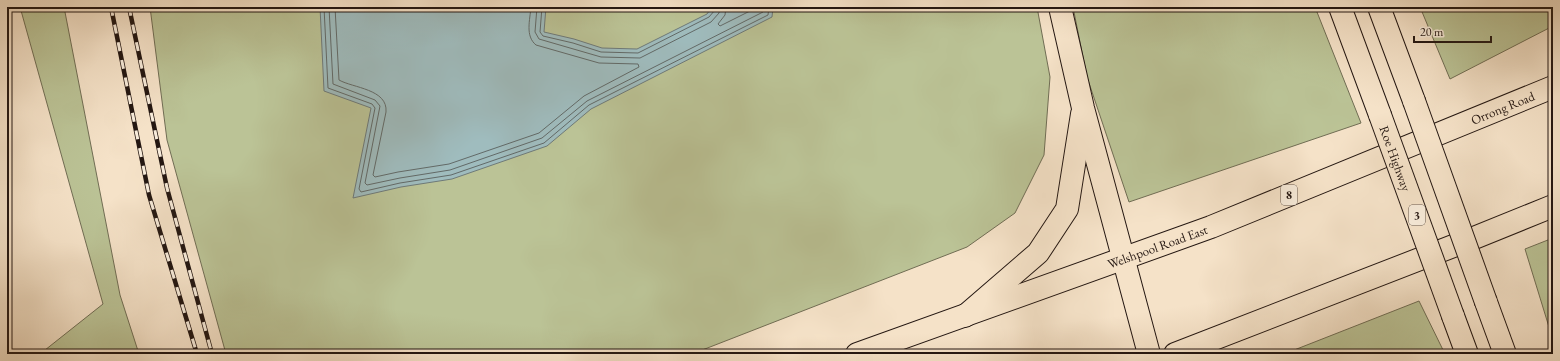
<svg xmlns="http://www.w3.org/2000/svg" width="1560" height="361" viewBox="0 0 1560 361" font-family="'EB Garamond',serif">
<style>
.green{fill:#bbc396;stroke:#706d54}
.water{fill:#9fbcbe;stroke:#6e7a79}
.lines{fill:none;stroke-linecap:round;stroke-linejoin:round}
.shore{stroke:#626a68;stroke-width:1}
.trunk-casing{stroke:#241712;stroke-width:24}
.motorway-casing{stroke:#241712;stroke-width:24}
.trunk{stroke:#f5e2c8;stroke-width:22}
.motorway{stroke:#f5e2c8;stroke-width:22}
.rail-casing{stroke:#241712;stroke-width:4.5}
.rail{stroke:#f8ecdb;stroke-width:3;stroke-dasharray:9;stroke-linecap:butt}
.motorway-bridge-casing{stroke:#241712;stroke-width:24;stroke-linecap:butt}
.motorway-bridge{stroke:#f5e2c8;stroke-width:22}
.labels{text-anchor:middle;stroke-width:3.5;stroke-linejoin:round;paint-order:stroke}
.shield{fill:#f8ecdb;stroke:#64574e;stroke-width:1}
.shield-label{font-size:12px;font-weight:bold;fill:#241712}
.street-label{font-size:13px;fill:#241712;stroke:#f8ecdb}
</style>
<rect width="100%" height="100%" fill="#f5e2c8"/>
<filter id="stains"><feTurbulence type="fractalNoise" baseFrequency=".005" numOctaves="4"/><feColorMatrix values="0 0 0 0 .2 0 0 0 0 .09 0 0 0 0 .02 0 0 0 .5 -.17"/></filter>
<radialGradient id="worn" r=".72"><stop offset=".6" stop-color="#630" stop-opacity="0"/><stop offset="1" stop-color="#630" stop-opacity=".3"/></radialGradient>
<g class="green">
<polygon points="20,7 64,7 120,295 139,354 40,354 103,304"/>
<polygon points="150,7 1037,7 1050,77 1044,155 1015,213 967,247 692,354 226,354 167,140"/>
<polygon points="1073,7 1315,7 1361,123 1129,202 1087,77"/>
<polygon points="1420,7 1553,7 1553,26 1450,79"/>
<polygon points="1553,238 1553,340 1525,249"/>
<polygon points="1419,301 1445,354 1284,354"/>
</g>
<polygon class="water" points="320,7 546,7 544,32 574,39 602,48 637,49 707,14 712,7 773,7 772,17 591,109 547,146 452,179 401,187 353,198 371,108 324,91"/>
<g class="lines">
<g class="shore">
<polyline points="324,7 328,88 372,104 375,108 359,189 361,192 400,183 451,175 544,143 589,105 768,15 769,7"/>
<polyline points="329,7 333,84 375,100 380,106 365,183 367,185 400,178 450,170 542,138 587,101 763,12 764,7"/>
<path d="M335,7L339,80C353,88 388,89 386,112L373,175L375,177L398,172L449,164L539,133L584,96L639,67L638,64L599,63L536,45C525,36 530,20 531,7"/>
<polyline points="537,7 535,32 539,39 601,57 640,58 711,22 719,13 720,7"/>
<polyline points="542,7 540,32 543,36 573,43 601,52 638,53 709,17 715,10 715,7"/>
<polyline points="726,7 725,15 718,24 720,26 758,7"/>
</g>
<defs>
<g id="trunk">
<path id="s1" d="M857,354L1211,227L1553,87"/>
<polyline points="1175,354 1474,238 1553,206"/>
</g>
<g id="motorway">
<polyline points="1060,7 1083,108 1149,354"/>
<polyline points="1340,7 1380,115"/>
<polyline points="1379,7 1414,101"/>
<polyline points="1486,302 1505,354"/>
<polyline points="965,316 1038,253 1067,209 1082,114"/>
<polyline points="1453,316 1467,354"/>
</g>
</defs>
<use href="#trunk" class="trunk-casing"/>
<use href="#motorway" class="motorway-casing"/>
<use href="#trunk" class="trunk"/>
<use href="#motorway" class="motorway"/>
<defs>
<g id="rail">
<polyline points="111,7 149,195 197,354"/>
<polyline points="129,7 167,188 212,354"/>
</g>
</defs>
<use href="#rail" class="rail-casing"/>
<use href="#rail" class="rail"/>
<defs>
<g id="motorway-bridge">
<polyline points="1414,101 1486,302"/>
<path id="s2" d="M1380,115L1453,316"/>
</g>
</defs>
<use href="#motorway-bridge" class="motorway-bridge-casing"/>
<use href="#motorway-bridge" class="motorway-bridge"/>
</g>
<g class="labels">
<g class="shield">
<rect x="1281" y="185" width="16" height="20" rx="3"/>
<rect x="1409" y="205" width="16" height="20" rx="3"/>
</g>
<g class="shield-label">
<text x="1289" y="199">8</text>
<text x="1417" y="219">3</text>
</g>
<g class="street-label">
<text dy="5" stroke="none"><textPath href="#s1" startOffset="691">Orrong Road</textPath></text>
<text dy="5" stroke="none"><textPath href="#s2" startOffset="46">Roe Highway</textPath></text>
<text dy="5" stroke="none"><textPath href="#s1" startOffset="319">Welshpool Road East</textPath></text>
</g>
</g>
<rect width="1560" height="361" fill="none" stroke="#f5e2c8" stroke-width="24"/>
<rect x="8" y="8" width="1544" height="345" fill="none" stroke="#241712" stroke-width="2"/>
<rect x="12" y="12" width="1536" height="337" fill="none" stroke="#241712"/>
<path d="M1414 36v6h77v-6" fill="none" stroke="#241712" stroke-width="2"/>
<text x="1420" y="36" font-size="12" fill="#241712" stroke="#f8ecdb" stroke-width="3" paint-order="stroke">20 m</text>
<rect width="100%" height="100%" filter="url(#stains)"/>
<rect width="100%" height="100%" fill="url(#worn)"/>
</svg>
